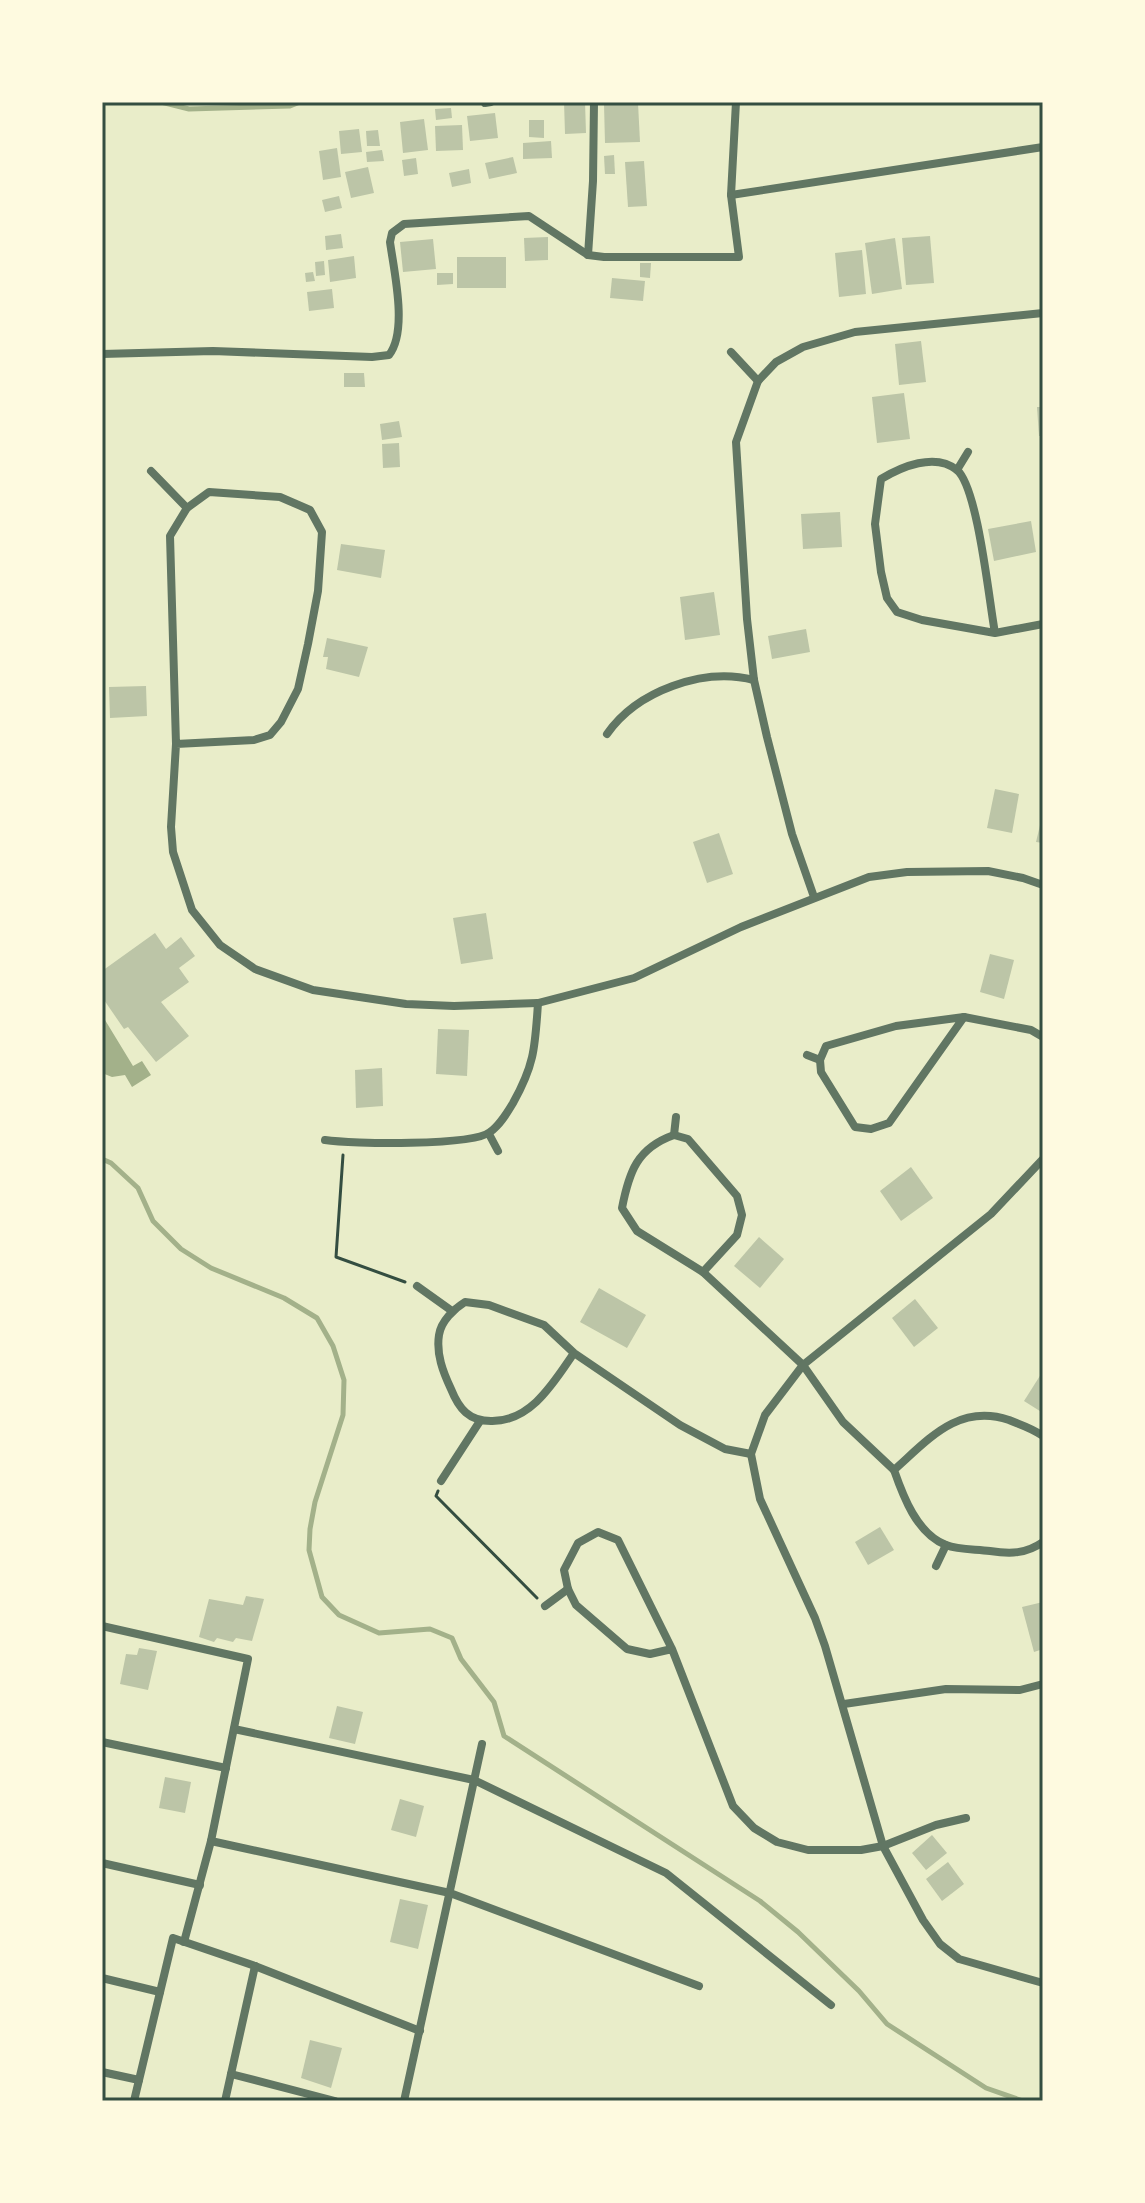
<svg xmlns="http://www.w3.org/2000/svg" width="1145" height="2203" viewBox="0 0 1145 2203" font-family="Lato,sans-serif">
<style>
.water{fill:#a3b18a}
.lines{fill:none;stroke-linecap:round;stroke-linejoin:round}
.stream{stroke:#a3b18a;stroke-width:5}
.building{fill:#bcc5a7}
.path{stroke:#344e41;stroke-width:3}
.minor{stroke:#617663;stroke-width:8}
.neatline{fill:none;stroke:#344e41;stroke-width:3}
</style>
<rect width="100%" height="100%" fill="#e9edc9"/>
<polygon class="water" points="105,1020 133,1066 142,1061 151,1075 132,1087 125,1075 112,1077 102,1073 104,1055 102,1022"/>
<g class="lines">
<g class="stream">
<polyline points="161,102 189,109 290,106 300,102"/>
<polyline points="102,1159 111,1163 138,1188 153,1221 181,1249 211,1268 284,1298 317,1318 333,1346 344,1380 343,1415 315,1502 310,1529 309,1550 322,1597 339,1615 379,1633 430,1629 452,1638 461,1659 494,1702 504,1736 760,1901 798,1932 859,1991 887,2024 986,2088 1023,2101"/>
</g>
</g>
<g class="building">
<polygon points="564,102 585,102 586,133 565,134"/>
<polygon points="638,103 640,142 605,143 604,104"/>
<polygon points="451,108 452,118 436,120 435,109"/>
<polygon points="495,113 498,138 470,141 467,116"/>
<polygon points="424,119 428,150 403,153 400,122"/>
<polygon points="529,120 544,120 544,138 529,137"/>
<polygon points="462,125 463,150 436,151 435,126"/>
<polygon points="359,129 362,152 341,154 339,131"/>
<polygon points="378,130 380,146 367,146 366,131"/>
<polygon points="551,141 552,158 523,159 523,143"/>
<polygon points="337,148 341,177 323,180 319,151"/>
<polygon points="382,150 384,161 367,162 366,152"/>
<polygon points="614,155 615,174 605,174 604,156"/>
<polygon points="513,157 517,173 489,179 485,163"/>
<polygon points="416,158 418,174 404,176 402,160"/>
<polygon points="644,161 647,206 628,207 625,162"/>
<polygon points="368,167 374,193 351,198 345,172"/>
<polygon points="469,169 471,183 452,187 449,173"/>
<polygon points="339,196 342,208 325,212 322,200"/>
<polygon points="341,234 343,248 326,250 325,236"/>
<polygon points="930,236 934,283 906,285 902,238"/>
<polygon points="548,237 548,260 525,261 524,238"/>
<polygon points="895,238 902,289 872,294 865,243"/>
<polygon points="433,239 436,269 403,272 400,242"/>
<polygon points="862,250 866,294 839,297 835,253"/>
<polygon points="354,256 356,278 330,282 328,260"/>
<rect x="457" y="257" width="49" height="31"/>
<polygon points="324,261 325,275 316,276 315,262"/>
<polygon points="640,263 651,263 650,278 640,277"/>
<polygon points="313,272 315,281 306,282 305,273"/>
<polygon points="437,273 453,273 453,284 437,285"/>
<polygon points="612,278 645,281 643,301 610,298"/>
<polygon points="332,289 334,308 309,311 307,292"/>
<polygon points="921,341 926,382 899,385 895,344"/>
<polygon points="344,373 364,373 365,387 344,387"/>
<polygon points="904,393 910,439 877,443 872,397"/>
<polygon points="1037,407 1043,407 1043,436 1039,436"/>
<polygon points="399,421 402,437 382,440 380,424"/>
<polygon points="399,443 400,467 383,468 382,444"/>
<polygon points="840,512 842,547 803,549 801,514"/>
<polygon points="1031,521 1036,552 994,561 988,529"/>
<polygon points="341,544 385,550 381,578 337,570"/>
<polygon points="714,592 720,635 685,640 680,597"/>
<polygon points="806,629 810,652 772,659 768,636"/>
<polygon points="327,638 368,647 359,677 326,669 328,657 323,657"/>
<polygon points="146,686 147,716 110,718 109,687"/>
<polygon points="995,789 1019,794 1012,833 987,828"/>
<polygon points="1042,817 1043,817 1043,843 1036,842"/>
<polygon points="719,833 733,874 707,883 693,842"/>
<polygon points="486,913 493,959 461,964 453,918"/>
<polygon points="155,933 166,949 181,937 195,956 179,968 189,982 161,1002 189,1036 156,1062 128,1027 124,1029 102,997 102,971"/>
<polygon points="990,954 1014,960 1004,999 980,992"/>
<polygon points="438,1029 469,1030 467,1076 436,1074"/>
<polygon points="382,1068 383,1106 356,1108 355,1070"/>
<polygon points="911,1167 933,1198 901,1221 880,1191"/>
<polygon points="759,1237 784,1259 760,1288 734,1266"/>
<polygon points="599,1288 646,1315 627,1348 580,1322"/>
<polygon points="915,1299 938,1328 914,1347 892,1318"/>
<polygon points="1043,1371 1043,1413 1024,1401"/>
<polygon points="880,1527 894,1550 868,1565 855,1542"/>
<polygon points="246,1596 264,1599 252,1641 236,1638 233,1642 217,1638 214,1642 199,1637 209,1599 243,1605"/>
<polygon points="1043,1602 1043,1649 1034,1652 1022,1607"/>
<polygon points="139,1648 157,1651 148,1690 120,1684 126,1654 137,1655"/>
<polygon points="337,1706 363,1712 355,1744 329,1738"/>
<polygon points="165,1777 191,1782 185,1813 159,1808"/>
<polygon points="400,1799 424,1806 416,1837 391,1830"/>
<polygon points="932,1835 947,1853 926,1870 912,1853"/>
<polygon points="948,1862 964,1884 942,1901 926,1879"/>
<polygon points="400,1899 428,1905 418,1949 390,1942"/>
<polygon points="310,2040 342,2048 331,2088 301,2078"/>
</g>
<g class="lines">
<g class="path">
<polyline points="343,1155 336,1257 405,1282"/>
<polyline points="438,1491 436,1496 537,1598"/>
</g>
<g class="minor">
<polyline points="485,103 491,102"/>
<polyline points="731,195 1043,147"/>
<polyline points="588,255 593,181 594,102"/>
<polyline points="731,352 758,381"/>
<path d="M102,354L213,351L372,357L389,355C408,331 394,271 390,242L392,233L404,224L529,216L588,255L604,257H739L731,195L736,102"/>
<polyline points="957,470 968,452"/>
<polyline points="151,471 187,508"/>
<path d="M995,633C989,601 978,488 957,470C935,452 901,467 881,479L875,524L881,572L887,598L897,612L922,620L995,633L1043,624"/>
<path d="M607,734C637,691 703,667 754,680"/>
<polyline points="176,744 254,740 270,735 281,722 298,689 308,644 318,591 322,532 310,510 280,497 209,492 187,508 170,536 176,744 171,827 173,852 192,910 220,945 255,969 313,990 406,1004 454,1006 538,1003 634,978 741,927 869,877 907,872 988,871 1023,878 1043,885"/>
<polyline points="814,897 792,834 767,737 754,680 747,619 736,442 758,381 776,362 803,347 855,332 1043,313"/>
<polygon points="964,1017 889,1123 871,1129 855,1127 821,1072 820,1060 826,1046 896,1026"/>
<polyline points="964,1017 1031,1030 1043,1037"/>
<polyline points="807,1055 820,1060"/>
<polyline points="489,1134 498,1151"/>
<path d="M674,1135C637,1148 629,1172 622,1208L637,1231L703,1272L803,1365L843,1422L894,1470"/>
<polyline points="674,1135 688,1139 737,1196 742,1215 737,1235 703,1272"/>
<polyline points="674,1135 676,1117"/>
<path d="M325,1140C351,1144 473,1146 490,1132C500,1125 507,1113 513,1103C535,1064 535,1046 538,1003"/>
<polyline points="1043,1159 991,1214 803,1365 765,1415 751,1454 760,1499 815,1618 825,1646 883,1846 923,1920 940,1944 959,1959 1043,1983"/>
<polyline points="417,1286 452,1311"/>
<path d="M574,1353C554,1382 531,1422 491,1421C469,1421 459,1409 451,1389C443,1372 436,1354 439,1335C441,1321 454,1309 465,1302L489,1305L544,1325L574,1353L680,1425L725,1449L751,1454"/>
<path d="M1043,1436C1032,1428 1021,1425 1009,1420C958,1403 928,1440 894,1470C903,1496 917,1534 946,1545C959,1550 976,1549 990,1551C1010,1554 1026,1554 1043,1542"/>
<polyline points="441,1481 480,1421"/>
<polyline points="936,1566 946,1545"/>
<polyline points="545,1606 568,1589"/>
<polyline points="102,1626 248,1659 211,1841 184,1942"/>
<polyline points="672,1649 650,1654 627,1649 576,1605 568,1589 564,1570 578,1543 598,1532 618,1540 672,1649 733,1806 754,1828 777,1842 808,1850 861,1850 883,1846 936,1825 966,1818"/>
<polyline points="844,1704 946,1689 1020,1690 1043,1684"/>
<polyline points="234,1729 474,1780 666,1873 831,2005"/>
<polyline points="102,1742 226,1768"/>
<polyline points="211,1841 450,1893 699,1986"/>
<polyline points="102,1863 200,1885"/>
<polyline points="102,1978 160,1992"/>
<polyline points="102,2072 139,2080"/>
<polyline points="231,2074 335,2101"/>
<polyline points="134,2101 173,1938 255,1966 420,2031"/>
<polyline points="225,2101 255,1966"/>
<polyline points="404,2101 482,1744"/>
</g>
</g>
<rect width="1145" height="2203" fill="none" stroke="#fefae0" stroke-width="208"/>
<rect x="104" y="104" width="937" height="1995" class="neatline"/>
</svg>
